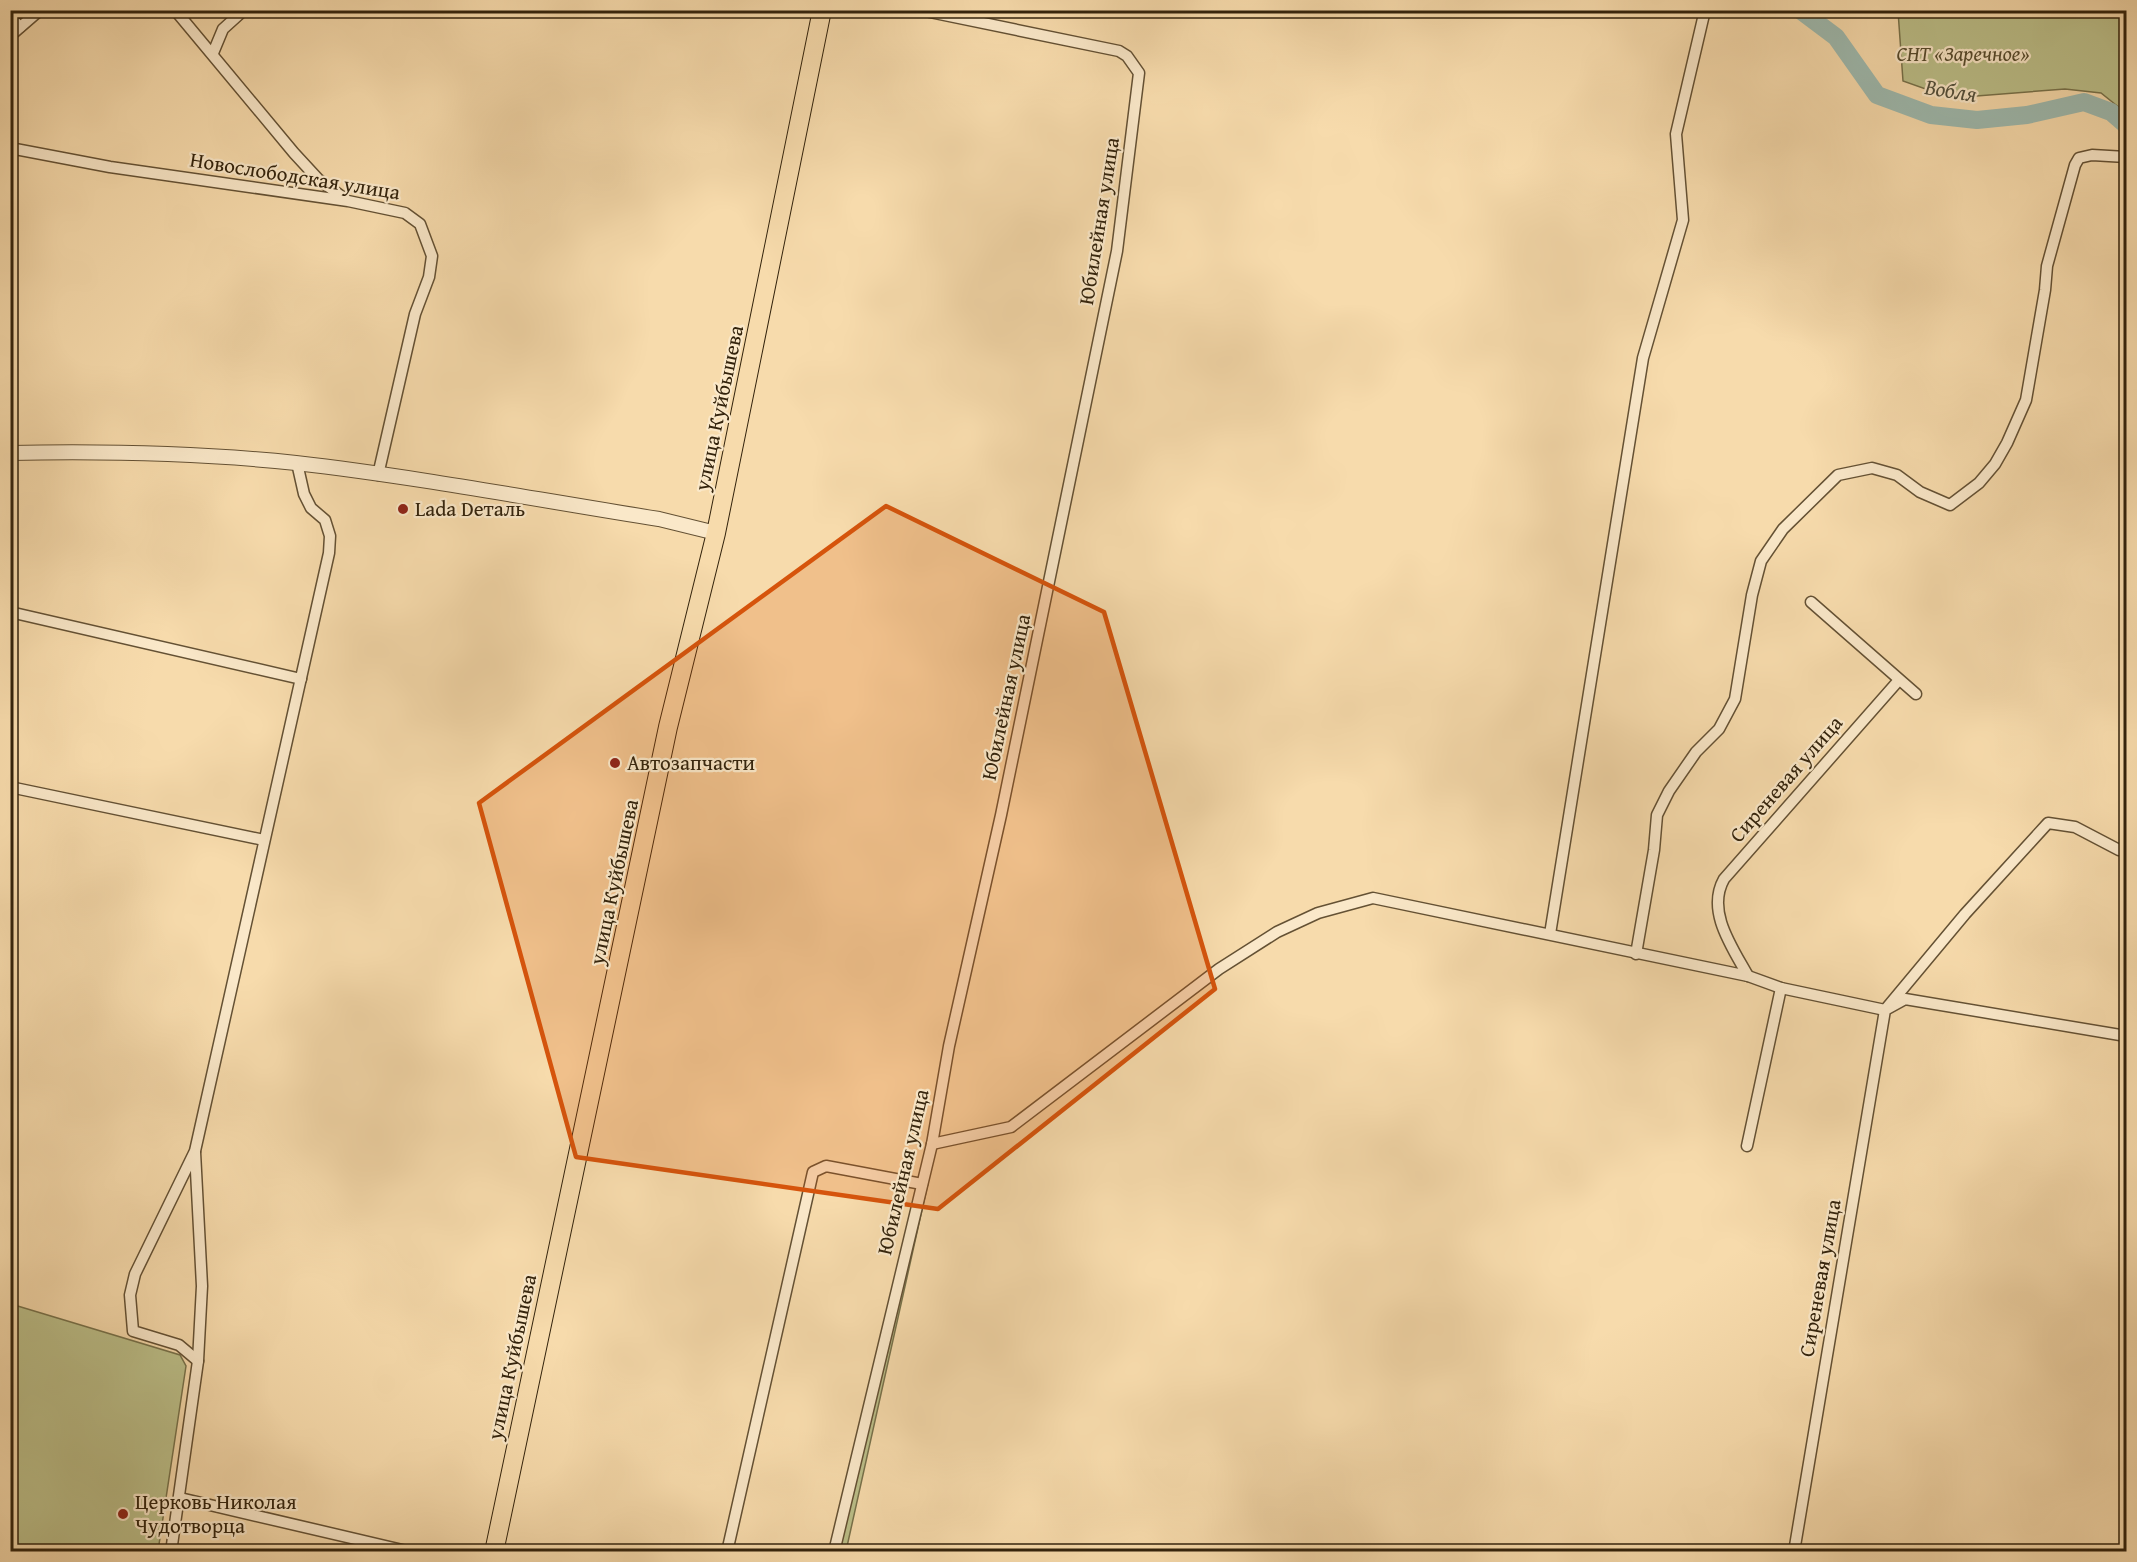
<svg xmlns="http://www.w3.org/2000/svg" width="2137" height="1562" viewBox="0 0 2137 1562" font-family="'Gentium Book Plus',serif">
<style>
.green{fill:#bcc08a;stroke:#78724b;stroke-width:1.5}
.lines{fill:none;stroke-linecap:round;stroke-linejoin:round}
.river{stroke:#9ebaaf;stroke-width:18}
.minor-casing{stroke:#645134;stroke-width:13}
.tertiary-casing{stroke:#645134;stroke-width:16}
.trunk-casing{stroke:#33230c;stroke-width:20}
.minor{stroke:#fae8c9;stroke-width:10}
.tertiary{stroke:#fae8c9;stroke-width:14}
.trunk{stroke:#f7dbac;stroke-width:18}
.marked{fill:#d6540c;fill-opacity:0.2;stroke:#d6540c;stroke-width:4.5;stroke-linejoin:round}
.poi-dot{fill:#8f2418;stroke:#fae8c9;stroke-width:2}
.labels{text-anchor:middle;stroke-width:4.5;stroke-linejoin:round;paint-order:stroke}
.park-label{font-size:21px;font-style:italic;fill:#554a2c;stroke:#fae8c9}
.street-label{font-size:21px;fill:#33230c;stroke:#fae8c9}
.poi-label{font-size:21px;fill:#33230c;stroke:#fae8c9;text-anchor:start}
.water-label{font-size:22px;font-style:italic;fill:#53503d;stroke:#fae8c9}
</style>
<rect width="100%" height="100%" fill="#f7dbac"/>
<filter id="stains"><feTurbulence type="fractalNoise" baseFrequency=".00333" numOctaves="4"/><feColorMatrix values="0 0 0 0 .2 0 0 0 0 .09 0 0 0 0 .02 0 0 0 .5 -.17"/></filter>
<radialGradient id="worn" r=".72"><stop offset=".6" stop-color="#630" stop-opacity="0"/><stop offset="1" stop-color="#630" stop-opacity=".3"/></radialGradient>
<g class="green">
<polygon points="1898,11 2126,11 2126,113 2101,93 2065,89 1951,98 1903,81"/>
<polygon points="927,1177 928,1183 846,1551 835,1552"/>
<polygon points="11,1304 180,1355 186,1366 158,1551 11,1551"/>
</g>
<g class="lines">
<polyline class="river" points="1800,10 1836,37 1877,95 1931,115 1977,120 2027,115 2084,102 2111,112 2126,125"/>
<defs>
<g id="minor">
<polyline points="175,10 294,153 318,179 345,199"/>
<polyline points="10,16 20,27"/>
<polyline points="10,36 40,10"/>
<polyline points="213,53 223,29 244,10"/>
<polyline points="10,148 110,167 348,201 405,213 420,224 432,256 429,277 415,314 378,475"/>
<polyline points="1811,602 1916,694"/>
<polyline points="10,612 301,679"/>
<polyline points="10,787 264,840"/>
<polyline points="1550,934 1643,358 1683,220 1676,134 1705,10"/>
<polyline points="1636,954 1654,850 1657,815 1669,791 1696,752 1719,729 1735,699 1752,595 1761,561 1783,529 1838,475 1872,468 1897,475 1920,492 1950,505 1979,483 1995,464 2007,443 2026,400 2045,290 2047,266 2075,165 2079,158 2092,155 2126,157"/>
<path d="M1748,976C1732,947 1706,911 1724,879L1899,680"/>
<polyline points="932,1144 1011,1127 1219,969 1277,932 1318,913 1373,898 1748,976 1781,988 1885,1010 1965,914 2048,823 2075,827 2119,850 2126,851"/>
<polyline points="1747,1146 1781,988"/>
<polyline points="198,1361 179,1345 133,1331 130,1295 135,1274 195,1151 329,553 330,536 325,520 311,508 304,494 297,463"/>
<polyline points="180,1498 411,1552"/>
<polyline points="171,1552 198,1361 202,1286 195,1152"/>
<polyline points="727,1552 813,1172 826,1166 922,1184"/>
<polyline points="834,1552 932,1144 949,1046 1001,815 1117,251 1139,73 1127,56 1119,51 920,10"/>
<polyline points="1794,1552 1885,1010 1905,999 2126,1036"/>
</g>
<path id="tertiary" d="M10,453C106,451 201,453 296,463C418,477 539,500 659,519L716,533"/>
<polyline id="trunk" points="494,1552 668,727 716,533 822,10"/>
</defs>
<use href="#minor" class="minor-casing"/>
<use href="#tertiary" class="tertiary-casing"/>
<use href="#trunk" class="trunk-casing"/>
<use href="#minor" class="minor"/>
<use href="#tertiary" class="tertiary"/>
<use href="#trunk" class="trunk"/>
</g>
<path class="marked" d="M886,506L1104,612L1215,989L938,1209L576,1157L479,803Z"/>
<g class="poi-dot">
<circle cx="403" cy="509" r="6"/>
<circle cx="615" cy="763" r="6"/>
<circle cx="123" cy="1514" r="6"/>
</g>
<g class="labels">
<g class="park-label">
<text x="1963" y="61">СНТ «Заречное»</text>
</g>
<g class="street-label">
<text transform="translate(295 176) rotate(9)" y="7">Новослободская улица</text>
<text transform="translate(1099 221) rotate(-81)" y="7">Юбилейная улица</text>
<text transform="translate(719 408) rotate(-78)" y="7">улица Куйбышева</text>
<text transform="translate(1006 697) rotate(-78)" y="7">Юбилейная улица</text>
<text transform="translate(1786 779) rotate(-49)" y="7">Сиреневая улица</text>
<text transform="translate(614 882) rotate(-78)" y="7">улица Куйбышева</text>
<text transform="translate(903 1172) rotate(-77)" y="7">Юбилейная улица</text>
<text transform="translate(1820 1278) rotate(-80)" y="7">Сиреневая улица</text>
<text transform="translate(512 1357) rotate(-78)" y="7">улица Куйбышева</text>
</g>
<g class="poi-label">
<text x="415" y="516">Lada Dеталь</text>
<text x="627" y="770">Автозапчасти</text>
<text x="135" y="1509">Церковь Николая<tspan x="135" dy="24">Чудотворца</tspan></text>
</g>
<g class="water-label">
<text transform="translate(1951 90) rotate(9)" y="8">Вобля</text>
</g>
</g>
<rect width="2137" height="1562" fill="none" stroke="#f7dbac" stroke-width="36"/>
<rect x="12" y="12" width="2113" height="1538" fill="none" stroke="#33230c" stroke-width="3"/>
<rect x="18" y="18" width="2101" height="1526" fill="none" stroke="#33230c" stroke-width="1.5"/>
<rect width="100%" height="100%" filter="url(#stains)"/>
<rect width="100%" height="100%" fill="url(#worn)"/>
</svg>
